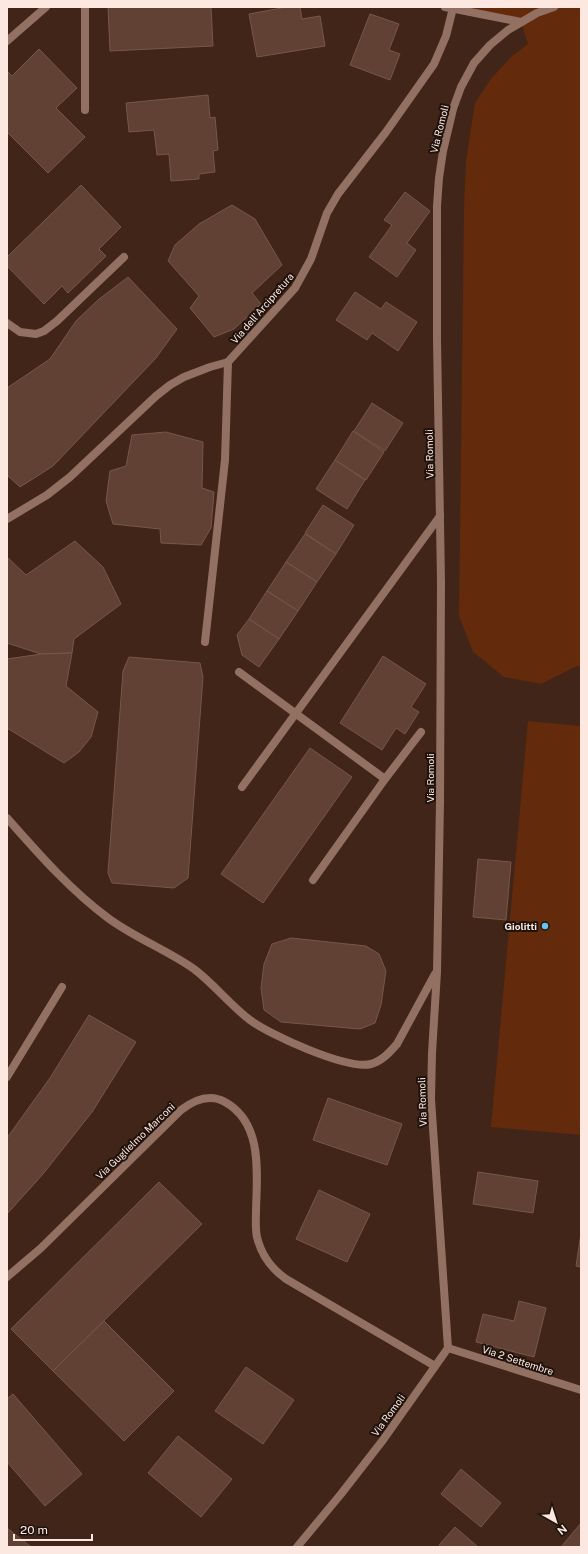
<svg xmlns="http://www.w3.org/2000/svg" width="588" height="1554" viewBox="0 0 588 1554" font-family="'Public Sans',sans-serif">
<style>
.green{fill:#632a0c}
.building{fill:#604134;stroke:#775749}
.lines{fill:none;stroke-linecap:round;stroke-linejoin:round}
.lane{stroke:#927062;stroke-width:8}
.street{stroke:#927062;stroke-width:8}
.poi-dot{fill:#65c5ee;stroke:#1f120d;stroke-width:1.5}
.labels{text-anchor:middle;stroke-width:4;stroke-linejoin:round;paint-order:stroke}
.street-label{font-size:10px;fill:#fce8e0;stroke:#1f120d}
.poi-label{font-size:10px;font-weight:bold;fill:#fce8e0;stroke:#1f120d;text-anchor:end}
</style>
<rect width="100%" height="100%" fill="#412519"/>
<g class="green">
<polygon points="445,7 581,7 581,666 577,666 541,684 504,677 473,652 459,616 464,208 466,161 475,103 490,80 511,57 528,44 521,22"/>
<polygon points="528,721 581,726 581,1135 491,1127"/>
</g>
<g class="building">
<polygon points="108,7 211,7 213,46 110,51"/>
<polygon points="287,7 300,7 302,19 320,16 325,46 257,57 249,14"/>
<polygon points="370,14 399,24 389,50 400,54 390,80 350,65"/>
<polygon points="39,49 77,88 56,108 85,137 48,173 7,132 7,71 12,76"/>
<polygon points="208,95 210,118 215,117 218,150 213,151 215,172 199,174 199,179 171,181 169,154 157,155 154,130 129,132 126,103"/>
<polygon points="81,185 121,227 99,249 106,256 68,293 62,286 44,304 7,266 7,257"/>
<polygon points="405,192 430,211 407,243 416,250 397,277 369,257 392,225 384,220"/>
<polygon points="232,205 255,219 282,265 252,293 261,304 234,329 214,337 190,308 199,296 168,261 175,245 199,224"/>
<polygon points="128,277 177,329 156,358 53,466 20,487 7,475 7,388 50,359 76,321 98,300"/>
<polygon points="355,292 381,309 386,302 417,322 398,351 372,333 367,340 336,320"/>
<polygon points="372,403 403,423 385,451 354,431"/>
<polygon points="353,431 384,452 366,480 335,460"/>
<polygon points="166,432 203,442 202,488 214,492 211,528 201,545 161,543 160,529 113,524 106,501 110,471 126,466 132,435"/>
<polygon points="335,460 365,480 347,509 316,489"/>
<polygon points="323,505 354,525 336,554 305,533"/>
<polygon points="305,534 336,554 317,582 286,562"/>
<polygon points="75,541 103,567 121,604 74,639 72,653 41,654 7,643 7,557 26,575"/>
<polygon points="286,562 317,582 298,611 267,591"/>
<polygon points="267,591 298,611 279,639 249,619"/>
<polygon points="249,619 279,639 259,667 242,655 237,635"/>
<polygon points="72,653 66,686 98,712 91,737 79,752 64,763 7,728 7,659 41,654"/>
<polygon points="383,656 426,684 411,707 419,712 405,734 396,728 382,750 340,723"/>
<polygon points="129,657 200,663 203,677 188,878 174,888 112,883 108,873 123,671"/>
<polygon points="310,748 352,777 263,903 221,874"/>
<polygon points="478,859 511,862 506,920 473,917"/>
<polygon points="291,938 366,946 379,954 386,971 381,1005 375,1023 360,1029 281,1022 264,1010 261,988 264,964 272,944"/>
<polygon points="89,1015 136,1042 92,1112 43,1174 7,1214 7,1138 50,1078"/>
<polygon points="328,1098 402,1124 387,1165 313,1140"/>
<polygon points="478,1172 538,1181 533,1213 473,1204"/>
<polygon points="159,1182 202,1224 53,1371 11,1329"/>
<polygon points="319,1190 370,1214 347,1262 296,1239"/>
<polygon points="581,1233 581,1267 576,1266"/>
<polygon points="519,1301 546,1308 534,1357 476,1342 483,1314 514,1321"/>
<polygon points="104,1321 174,1391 124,1441 53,1371"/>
<polygon points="246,1367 294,1400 263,1444 215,1411"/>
<polygon points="13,1394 82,1474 45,1506 7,1462 7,1399"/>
<polygon points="178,1436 232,1479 201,1517 148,1473"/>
<polygon points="461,1469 501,1503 481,1527 441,1494"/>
<polygon points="581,1523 581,1547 561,1547"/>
<polygon points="455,1527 478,1547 442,1547 439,1545"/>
<polygon points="7,1528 30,1546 29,1547 7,1547"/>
</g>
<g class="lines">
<polyline class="lane" points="85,110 85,7"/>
<g class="street">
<polyline points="445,7 521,22"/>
<polyline points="7,41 46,7"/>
<polyline points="7,323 20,332 36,334 44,331 57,321 124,257"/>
<polyline points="7,519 47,495 70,477 156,396 170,385 184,377 210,367 228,362 295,288 311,259 327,213 338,194 386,132 434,64 446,36 453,8"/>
<polyline points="205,642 225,460 228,362"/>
<polyline points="239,672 385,779 421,732"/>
<polyline points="242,787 440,516"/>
<path d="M7,818C38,853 70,890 108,918C135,938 167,950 194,969C214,984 230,1005 250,1020C270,1035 347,1070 371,1064C382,1061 390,1052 397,1044L435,974"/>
<polyline points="313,880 385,779"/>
<polyline points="7,1077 62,987"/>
<path d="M7,1277L41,1248L181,1110C194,1100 209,1093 225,1102C263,1123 257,1173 256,1210C256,1219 255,1228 257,1237C261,1254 272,1269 286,1279L435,1366"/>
<polyline points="448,1348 581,1390"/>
<polyline points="297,1547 341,1494 383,1440 448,1348 431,1099 432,1053 437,972 440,802 441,582 437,339 437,206 439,178 443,151 453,109 461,87 474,63 490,45 508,30 537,13 554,7"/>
</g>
</g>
<circle class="poi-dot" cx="545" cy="926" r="4"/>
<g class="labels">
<g class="street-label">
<text transform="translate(439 129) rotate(-76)" y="4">Via Romoli</text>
<text transform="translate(262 308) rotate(-49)" y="4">Via dell'Arcipretura</text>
<text transform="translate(429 454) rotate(-91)" y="4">Via Romoli</text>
<text transform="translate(430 778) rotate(-90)" y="4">Via Romoli</text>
<text transform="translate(422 1102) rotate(-92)" y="4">Via Romoli</text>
<text transform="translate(135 1141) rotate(-44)" y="4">Via Guglielmo Marconi</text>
<text transform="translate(518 1360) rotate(18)" y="4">Via 2 Settembre</text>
<text transform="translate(388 1415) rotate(-54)" y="4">Via Romoli</text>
</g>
<g class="poi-label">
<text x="537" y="930">Giolitti</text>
</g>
</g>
<rect width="588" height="1554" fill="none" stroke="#fce8e0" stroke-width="16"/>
<g transform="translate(556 1522) rotate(141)" stroke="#1f120d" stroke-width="3" paint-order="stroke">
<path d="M0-3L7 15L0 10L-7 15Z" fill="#fce8e0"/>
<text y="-6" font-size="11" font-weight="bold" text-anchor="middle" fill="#fce8e0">N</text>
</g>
<path d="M14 1534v6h78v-6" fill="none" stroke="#fce8e0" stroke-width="2"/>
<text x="20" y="1534" font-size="12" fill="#fce8e0" stroke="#1f120d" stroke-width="3" paint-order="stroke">20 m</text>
</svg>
